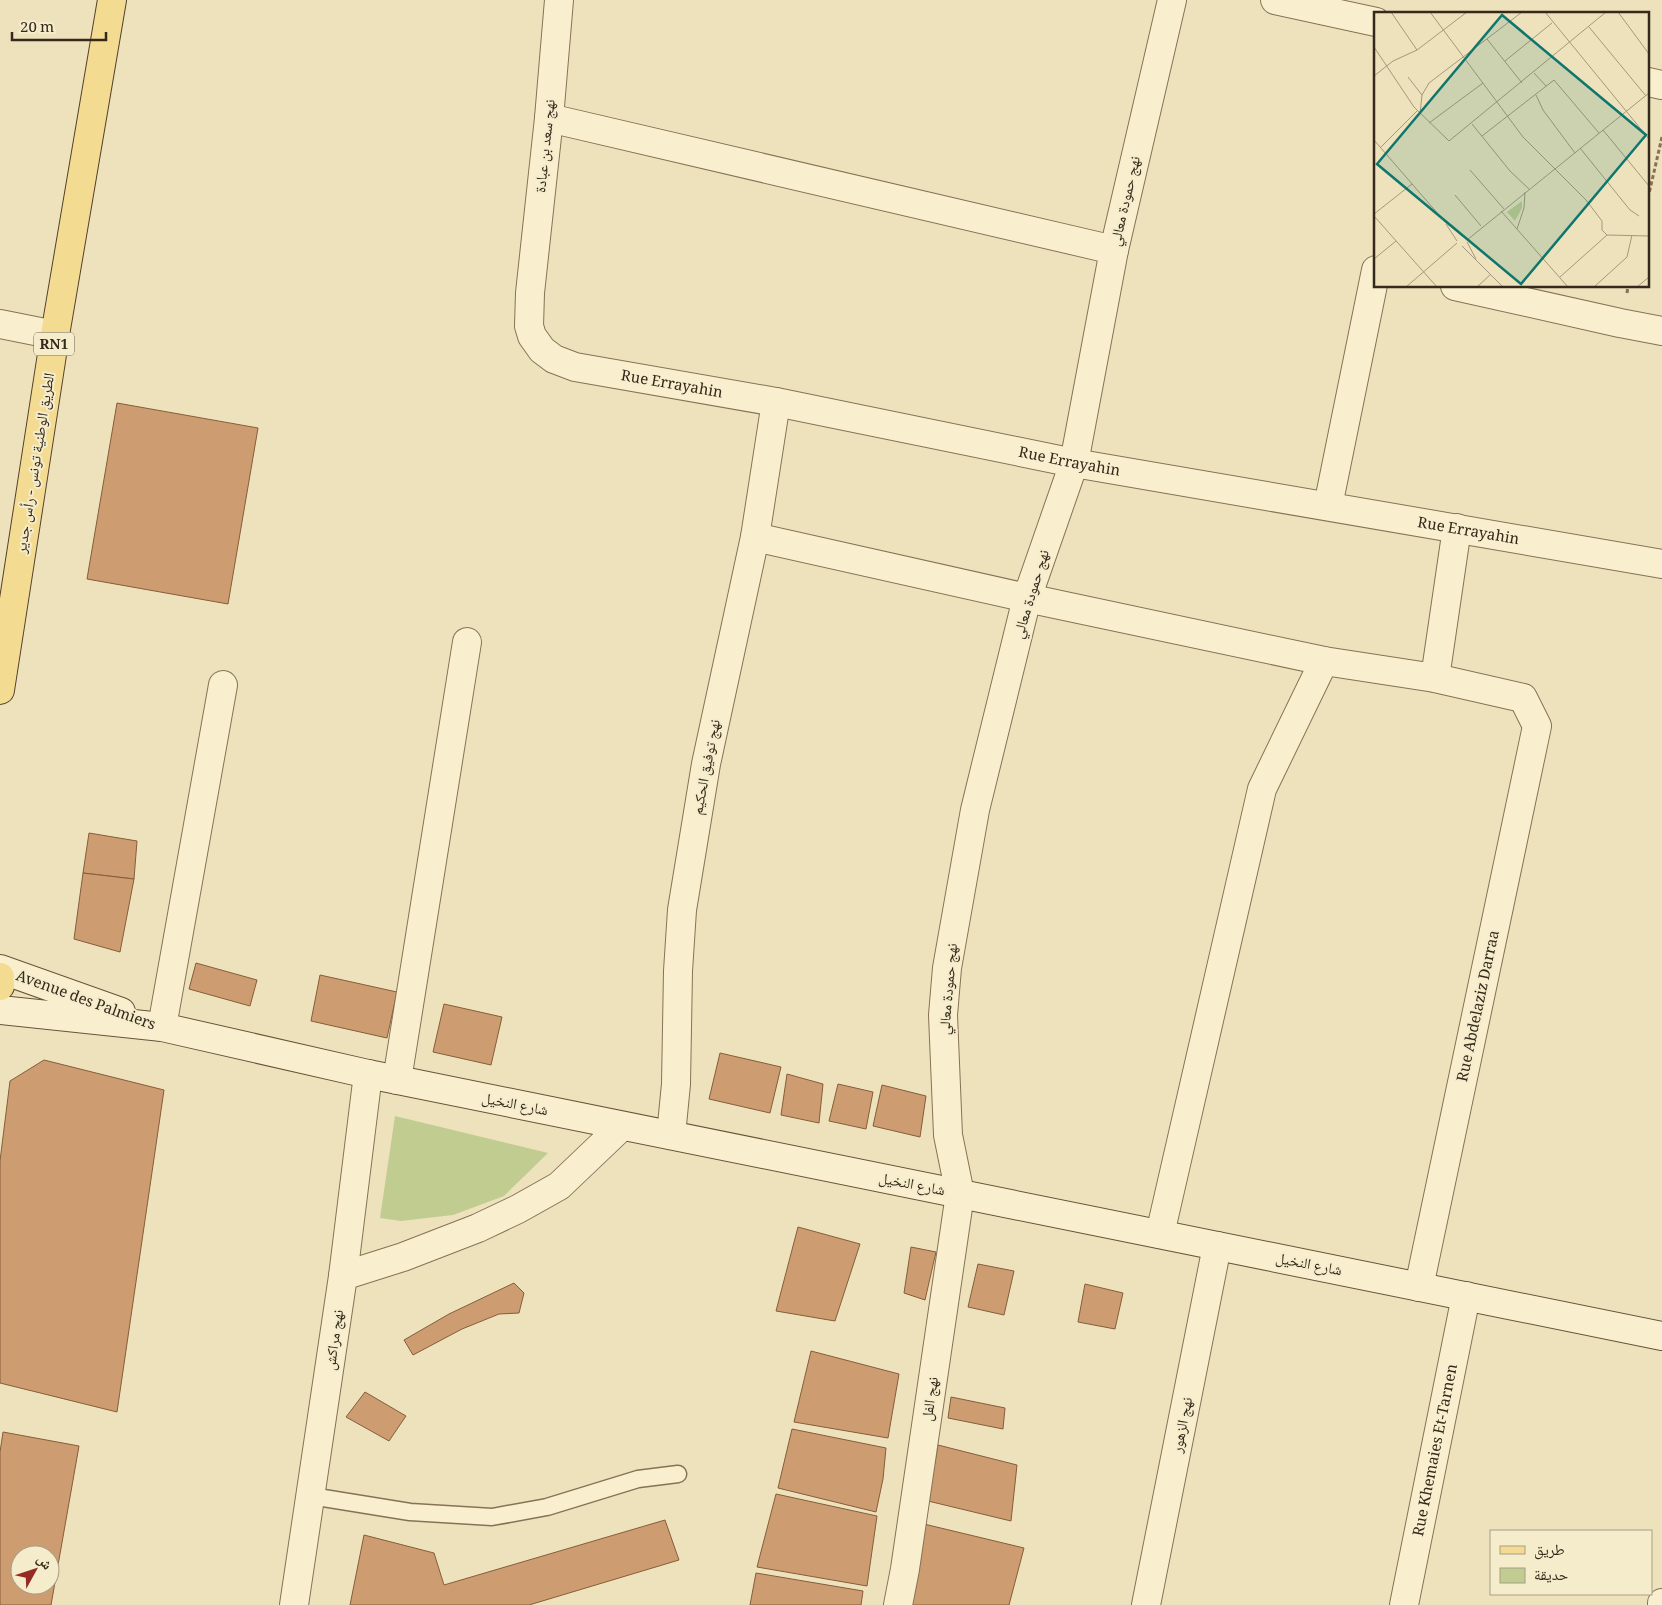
<svg xmlns="http://www.w3.org/2000/svg" width="1662" height="1605" viewBox="0 0 1662 1605" font-family="Georgia,'Noto Naskh Arabic',serif">
<style>
.green{fill:#c1cc91}
.building{fill:#cd9d71;stroke:#855d3b;fill-rule:evenodd}
.lines{fill:none;stroke-linecap:round;stroke-linejoin:round}
.lane-casing{stroke:#867256;stroke-width:19}
.street-casing{stroke:#867256;stroke-width:30}
.secondary-casing{stroke:#675339;stroke-width:30}
.primary-casing{stroke:#53402b;stroke-width:30}
.path{stroke:#867256;stroke-width:3;stroke-dasharray:4 2.5;stroke-linecap:butt}
.lane{stroke:#f9efcf;stroke-width:16}
.street{stroke:#f9efcf;stroke-width:28}
.secondary{stroke:#f9efcf;stroke-width:28}
.primary{stroke:#f3db92;stroke-width:28}
.labels{text-anchor:middle;stroke-width:4;stroke-linejoin:round;paint-order:stroke}
.shield{fill:#f5eccc;stroke:#6f6450;stroke-width:1}
.shield-label{font-size:14px;font-weight:bold;fill:#35291b}
.street-label{font-size:15px;fill:#35291b;stroke:#f5eccc}
.inset-road{fill:none;stroke:#a4987c;stroke-width:1}
.view{fill:#0f766e;fill-opacity:0.15;stroke:#0f766e;stroke-width:2.5}
.inset-edge{fill:none;stroke:#35291b;stroke-width:2.5}
</style>
<rect width="100%" height="100%" fill="#eee2bc"/>
<polygon class="green" points="395,1116 548,1153 504,1196 453,1215 401,1221 380,1218"/>
<g class="building">
<polygon points="117,403 258,428 228,604 87,579"/>
<polygon points="89,833 137,841 134,879 83,873"/>
<polygon points="83,873 134,879 120,952 74,939"/>
<polygon points="196,963 257,980 250,1006 189,989"/>
<polygon points="320,975 397,992 387,1038 311,1021"/>
<polygon points="444,1004 502,1017 491,1065 433,1052"/>
<polygon points="720,1053 781,1067 770,1113 709,1099"/>
<polygon points="44,1060 164,1090 117,1412 0,1383 0,1161 10,1081"/>
<polygon points="787,1074 823,1084 819,1123 781,1115"/>
<polygon points="838,1084 873,1092 866,1129 829,1121"/>
<polygon points="882,1085 926,1096 920,1137 873,1126"/>
<polygon points="798,1227 860,1244 835,1321 776,1311"/>
<polygon points="911,1247 936,1252 925,1300 904,1293"/>
<polygon points="978,1264 1014,1271 1004,1315 968,1307"/>
<polygon points="514,1283 524,1293 519,1313 499,1314 462,1329 413,1355 404,1340 449,1314"/>
<polygon points="1085,1284 1123,1293 1115,1329 1078,1322"/>
<polygon points="811,1351 899,1374 888,1438 794,1422"/>
<polygon points="365,1392 406,1416 389,1441 346,1417"/>
<polygon points="951,1397 1005,1408 1003,1429 948,1418"/>
<polygon points="792,1429 886,1448 883,1479 876,1512 778,1488"/>
<path d="M3,1432L79,1446L51,1605H0V1452ZM20,1555H50V1585H20Z"/>
<polygon points="938,1445 1017,1465 1011,1521 928,1501"/>
<polygon points="776,1494 877,1516 867,1586 757,1567"/>
<polygon points="665,1520 679,1560 529,1605 350,1605 364,1535 434,1553 444,1585"/>
<polygon points="924,1524 1024,1548 1009,1605 911,1605"/>
<polygon points="756,1573 863,1591 861,1605 750,1605"/>
</g>
<g class="lines">
<defs>
<polyline id="lane" points="311,1496 410,1512 492,1517 547,1507 638,1479 678,1474"/>
<g id="street">
<path id="s1" d="M559,0L549,118L530,293L529,326L532,336L542,350L554,359L575,367L776,402L1074,463L1662,564"/>
<polyline points="1275,0 1376,22"/>
<polyline points="1648,82 1662,85"/>
<polyline points="549,118 1114,250"/>
<polyline points="1455,286 1620,323 1662,331"/>
<polyline points="0,324 55,335"/>
<polyline points="1328,506 1376,270"/>
<polyline points="755,537 1027,598 1324,661 1435,678 1523,698 1537,726 1419,1287"/>
<polyline points="1435,678 1457,528"/>
<polyline points="162,1027 223,685"/>
<polyline points="397,1080 467,642"/>
<polyline points="671,1135 676,1084 678,971 682,910 706,764 755,537 776,402"/>
<polyline points="1160,1234 1262,789 1324,661"/>
<polyline points="343,1276 403,1257 478,1228 518,1209 559,1186 622,1126"/>
<polyline points="294,1605 343,1276 368,1074"/>
<polyline points="898,1605 905,1569 960,1194 948,1135 943,1015 947,968 975,810 1027,598 1074,463 1114,250 1172,0"/>
<polyline points="1146,1605 1217,1246"/>
<path id="s2" d="M1404,1605L1466,1296"/>
<polyline points="1662,1605 1662,1603"/>
</g>
<g id="secondary">
<polyline points="0,969 121,1012"/>
<polyline points="0,1010 162,1027 368,1074 1662,1336"/>
</g>
<g id="primary">
<polyline points="0,690 55,335 112,0"/>
<polyline points="0,977 0,986"/>
</g>
</defs>
<use href="#lane" class="lane-casing"/>
<use href="#street" class="street-casing"/>
<use href="#secondary" class="secondary-casing"/>
<use href="#primary" class="primary-casing"/>
<g class="path">
<polyline points="1648,198 1662,137"/>
<polyline points="1627,293 1628,286"/>
</g>
<use href="#lane" class="lane"/>
<use href="#street" class="street"/>
<use href="#secondary" class="secondary"/>
<use href="#primary" class="primary"/>
</g>
<g class="labels">
<rect class="shield" x="34" y="332.5" width="40" height="23" rx="4"/>
<g class="shield-label">
<text x="54" y="349">RN1</text>
</g>
<g class="street-label">
<text transform="translate(545 146) rotate(-84)" y="5">نهج سعد بن عبادة</text>
<text transform="translate(1125 201) rotate(-77)" y="5">نهج حمودة معالي</text>
<text dy="5" stroke="none"><textPath href="#s1" startOffset="491">Rue Errayahin</textPath></text>
<text dy="5" stroke="none"><textPath href="#s1" startOffset="896">Rue Errayahin</textPath></text>
<text transform="translate(35 463) rotate(-81)" y="5">الطريق الوطنية تونس - رأس جدير</text>
<text dy="5" stroke="none"><textPath href="#s1" startOffset="1301">Rue Errayahin</textPath></text>
<text transform="translate(1031 594) rotate(-73)" y="5">نهج حمودة معالي</text>
<text transform="translate(706 767) rotate(-79)" y="5">نهج توفيق الحكيم</text>
<text transform="translate(948 989) rotate(-85)" y="5">نهج حمودة معالي</text>
<text transform="translate(86 1000) rotate(20)" y="5">Avenue des Palmiers</text>
<text transform="translate(1478 1006) rotate(-78)" y="5">Rue Abdelaziz Darraa</text>
<text transform="translate(515 1104) rotate(11)" y="5">شارع النخيل</text>
<text transform="translate(912 1184) rotate(11)" y="5">شارع النخيل</text>
<text transform="translate(1309 1264) rotate(11)" y="5">شارع النخيل</text>
<text transform="translate(334 1340) rotate(-82)" y="5">نهج مراكش</text>
<text transform="translate(930 1399) rotate(-82)" y="5">نهج الفل</text>
<text transform="translate(1182 1425) rotate(-79)" y="5">نهج الزهور</text>
<text dy="5" stroke="none"><textPath href="#s2" startOffset="158">Rue Khemaies Et-Tarnen</textPath></text>
</g>
</g>
<g transform="translate(1374 12)">
<rect width="275" height="275" fill="#eee2bc"/>
<path d="M148,189V196L141,209L133,200Z" fill="#c1cc91"/>
<path class="inset-road" d="M17,0L43,38M56,0L149,125L212,188L228,209V218L233,223M171,0L275,127M244,0L275,42M215,15L272,84M113,27L148,71M0,35L40,95L75,129L232,0M131,49L178,11M160,61L172,74M0,64L19,49L43,38L93,0M34,65L48,83M162,83L169,98L201,141M46,102L48,83L55,71L148,0M55,111L109,71M98,112L136,159L155,177M229,118L275,174M108,124L180,68L225,121M0,128L71,210L88,224M7,135L43,99M206,136L256,198L265,204M96,158L130,197M81,183L107,214M127,199L194,275M0,202L38,172M0,204L63,275M72,212L83,229M143,217L150,196L151,180M93,228L275,81M93,230L102,247M88,234L129,275M0,247L22,229M186,265L233,223L275,224M32,275L83,231M103,275L117,262M220,275L253,245L258,223M263,275L275,265"/>
<path class="view" d="M128,3L272,123L147,272L3,152Z"/>
<rect width="275" height="275" class="inset-edge"/>
</g>
<rect x="1490" y="1530" width="162" height="65" fill="#f5eccc" stroke="#a89e85"/>
<rect x="1500" y="1546" width="25" height="8" fill="#f3db92" stroke="#a89e85"/>
<text x="1534" y="1555" font-size="15" fill="#35291b">طريق</text>
<rect x="1500" y="1568" width="25" height="15" fill="#c1cc91" stroke="#a89e85"/>
<text x="1534" y="1580" font-size="15" fill="#35291b">حديقة</text>
<g transform="translate(35 1570) rotate(50)"><circle r="24" fill="#f5eccc" stroke="#a89e85"/>
<path d="M0-4L9 19L0 12L-9 19Z" fill="#952b25"/>
<text y="-8" font-size="14" font-weight="bold" text-anchor="middle" fill="#35291b">ش</text>
</g>
<path d="M12 32v8h94v-8" fill="none" stroke="#35291b" stroke-width="2.5"/>
<text x="20" y="32" font-size="15" fill="#35291b" stroke="#f5eccc" stroke-width="4" paint-order="stroke">20 m</text>
</svg>
